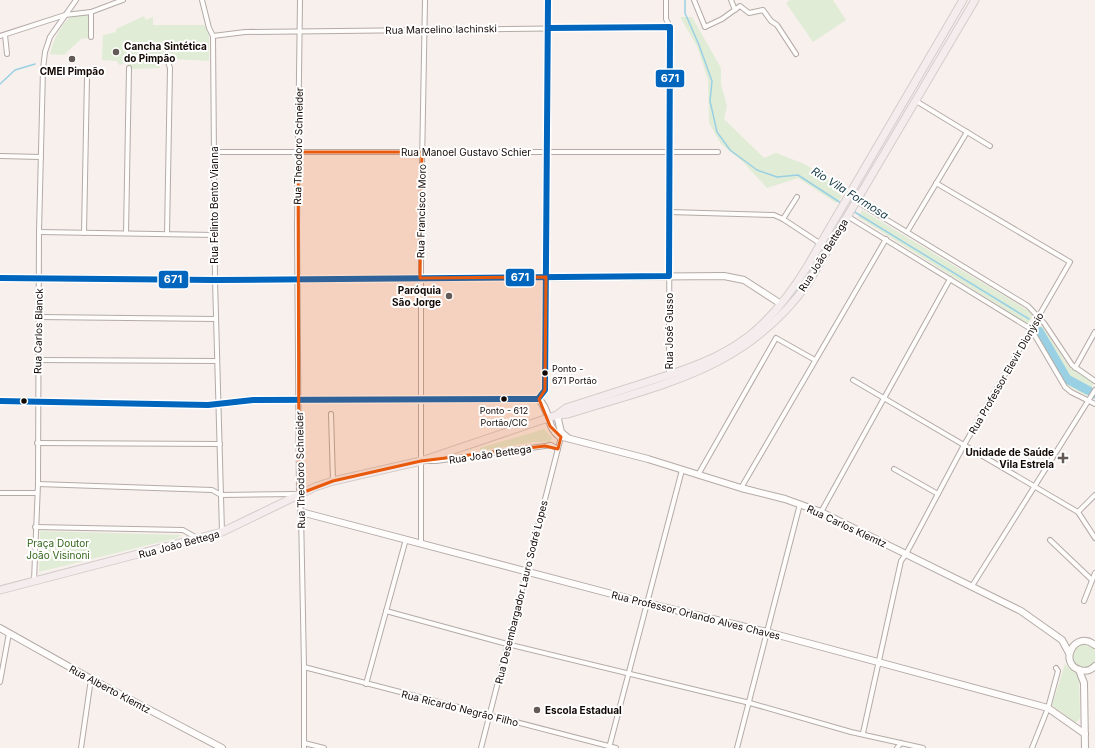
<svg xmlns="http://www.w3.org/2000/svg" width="1095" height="748" viewBox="0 0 1095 748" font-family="Inter,sans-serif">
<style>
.green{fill:#e0ecd5}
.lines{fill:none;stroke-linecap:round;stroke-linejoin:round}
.stream{stroke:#9ad0e4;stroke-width:1.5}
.river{stroke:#9ad0e4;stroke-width:9}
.street-casing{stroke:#b4aba7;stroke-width:6}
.secondary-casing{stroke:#b4aba7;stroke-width:8}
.primary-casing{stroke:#d2cdcb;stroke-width:9}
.street{stroke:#fefdfc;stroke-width:4}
.secondary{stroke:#fefdfc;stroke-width:6}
.primary{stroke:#f5eded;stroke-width:7}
.bus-1-casing{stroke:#fff;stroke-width:9}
.bus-1{stroke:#0065bd;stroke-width:6}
.marked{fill:#e8590c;fill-opacity:0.2;stroke:#e8590c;stroke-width:3;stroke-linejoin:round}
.poi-dot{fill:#635a56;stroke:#fff;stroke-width:1.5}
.bus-dot{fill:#130904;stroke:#fff;stroke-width:1.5}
.labels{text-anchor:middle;stroke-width:4;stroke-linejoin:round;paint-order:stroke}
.bus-label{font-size:9px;fill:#130904;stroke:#fff;text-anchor:start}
.street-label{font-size:10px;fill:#130904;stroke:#fff}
.poi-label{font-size:10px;font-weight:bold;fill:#130904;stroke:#fff;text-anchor:start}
.park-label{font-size:10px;fill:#33661a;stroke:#fff}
.water-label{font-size:11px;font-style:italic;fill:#143a47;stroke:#fff}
.line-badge{stroke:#fff;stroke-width:1.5}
.badge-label{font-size:11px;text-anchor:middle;font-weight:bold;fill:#fff}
</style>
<rect width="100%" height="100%" fill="#f8f0ed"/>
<g class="green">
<polygon points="790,0 833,0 846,20 813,42 786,3"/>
<path d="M88,14V38L81,39L64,55L50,54C53,42 62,19 75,15C79,14 84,15 88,14Z"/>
<polygon points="144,16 146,20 153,17 153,25 204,25 209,32 209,61 174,59 171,56 162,55 159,58 160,68 132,69 127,63 119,65 117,61 102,60 103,35 116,32 116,29"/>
<polygon points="680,17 692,17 721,68 721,84 727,106 724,119 764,158 776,153 802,163 826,176 842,197 836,203 798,178 767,188 743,162 721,144 709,123 708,80 697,46"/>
<polygon points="862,210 1034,314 1028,324 858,217"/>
<polygon points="1042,325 1069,367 1094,383 1086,396 1067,385 1036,334"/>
<polygon points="544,429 552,438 550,442 534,442 480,451 480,448"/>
<polygon points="40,531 182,535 177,538 39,572"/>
<circle cx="1084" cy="656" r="12"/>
<polygon points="1065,664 1079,676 1080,718 1077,722 1074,722 1052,705"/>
</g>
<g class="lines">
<g class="stream">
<polyline points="685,0 685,13 699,45 712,81 710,101 717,132 730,150 757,170 777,177 798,175 841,203"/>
<polyline points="0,84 15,70 35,64"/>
<polyline points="853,211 1029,319"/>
</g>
<polyline class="river" points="1039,331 1067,379 1095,394"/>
<defs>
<g id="street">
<polyline points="202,0 209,28 213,36 215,280 222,532"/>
<polyline points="300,0 297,225 299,494 301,512 304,667 304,748"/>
<polyline points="666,0 666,19 670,27 669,375"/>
<polyline points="694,0 705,27 722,19 740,6 749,13 763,10 771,21 777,25 796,54"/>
<polyline points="731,0 735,10"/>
<polyline points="91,12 91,37"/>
<polyline points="5,35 7,54"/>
<polyline points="0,36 65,15 91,12 123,0"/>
<polyline points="213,36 245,32 670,27"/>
<polyline points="167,59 170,68 167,234"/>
<polyline points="916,101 990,146"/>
<polyline points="214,152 718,152"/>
<polyline points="0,156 41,157"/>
<polyline points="856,201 1028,306 1044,323 1072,365 1095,381"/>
<polyline points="669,212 774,215 783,219 821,244"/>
<polyline points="847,216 1031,329 1065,387 1071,392 1095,404"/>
<polyline points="783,219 797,197"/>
<polyline points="39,232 215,235"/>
<polyline points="907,232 967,132"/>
<polyline points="84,233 87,77"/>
<polyline points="126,233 129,68"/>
<polyline points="39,317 216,319"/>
<polyline points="38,360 217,361"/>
<polyline points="1075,368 1095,332"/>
<polyline points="853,380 1078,512 1095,538"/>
<polyline points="331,414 333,481"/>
<polyline points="37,443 220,444"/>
<polyline points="426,461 436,461 545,446 551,445 558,449"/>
<polyline points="894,469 938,494"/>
<polyline points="698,475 776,338 815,360"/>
<polyline points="38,484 212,490 221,495 296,494"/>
<polyline points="741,488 886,239"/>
<polyline points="0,493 37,493"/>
<polyline points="821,512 950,279"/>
<polyline points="1078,512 1095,495"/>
<polyline points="35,527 183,530 197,538"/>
<polyline points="1050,540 1092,580"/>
<polyline points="421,543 421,220 425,0"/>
<polyline points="34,581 38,484 39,232 43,69 45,52 50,37 76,0"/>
<polyline points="972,586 1095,390"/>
<polyline points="1084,601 1095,573"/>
<polyline points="386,611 507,644 750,703 851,732 923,748"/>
<polyline points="304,667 616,748"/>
<polyline points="0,682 9,633"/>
<polyline points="366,684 406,539"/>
<polyline points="863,733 901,561 906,554 964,445 1070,262 936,183"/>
<polyline points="304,743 324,748"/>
<polyline points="81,748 91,679"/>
<polyline points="481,748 561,437"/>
<polyline points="609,748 682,470"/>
<polyline points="737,748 800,504"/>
<polyline points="897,748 901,743"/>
<polyline points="1032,748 1048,708 1058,671 1056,668"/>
</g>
<g id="secondary">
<polyline points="0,278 215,280 724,276 744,280 781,304"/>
<path d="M538,399C550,408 546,427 559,436L648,459L741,488L785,499L821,512L1021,611L1062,640L1069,653"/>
<polyline points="538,399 545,390 548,0"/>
<polyline points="0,401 208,405 253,400 538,399"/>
<polyline points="557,415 561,432 568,438"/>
<polyline points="301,512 646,603 767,632 1048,708 1085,734"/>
<polyline points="0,628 91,679 222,748"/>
<path d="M1095,645C1074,629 1058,664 1080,670C1086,672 1091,670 1095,666"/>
<polyline points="1079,670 1084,683 1085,748"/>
</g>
<g id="primary">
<path d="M558,414L566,408C594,399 622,390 650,381C685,370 719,359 749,336C773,317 791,293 807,267L963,0"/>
<path d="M0,590L222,532L315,487L333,481L421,461L557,415L568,414C663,384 746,370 808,283L975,0"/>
</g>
</defs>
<use href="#street" class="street-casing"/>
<use href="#secondary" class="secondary-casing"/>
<use href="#primary" class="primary-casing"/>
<use href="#street" class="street"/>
<use href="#secondary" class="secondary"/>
<use href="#primary" class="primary"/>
<defs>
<g id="bus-1">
<polyline points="0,278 215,280 669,276 670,27 548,28"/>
<polyline points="0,401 208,405 253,400 538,399 545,390 548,0"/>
</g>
</defs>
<use href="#bus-1" class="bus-1-casing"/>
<use href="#bus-1" class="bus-1"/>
</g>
<path class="marked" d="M298,152H422L420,278L546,277L545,390L539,399L550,426L561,437L558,449L545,446L421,461L333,481L299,494Z"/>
<g class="poi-dot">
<circle cx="116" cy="52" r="4"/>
<circle cx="72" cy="59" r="4"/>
<circle cx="449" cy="296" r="4"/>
<path d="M1061 452h4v4h4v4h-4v4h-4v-4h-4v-4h4z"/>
<circle cx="537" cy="710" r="4"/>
</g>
<g class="bus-dot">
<circle cx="545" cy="373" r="3.5"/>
<circle cx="504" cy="399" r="3.5"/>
<circle cx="24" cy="401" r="3.5"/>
</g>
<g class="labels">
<g class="bus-label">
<text x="552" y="372">Ponto -<tspan x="552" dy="12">671 Portão</tspan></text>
<text x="504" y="414" text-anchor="middle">Ponto - 612<tspan x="504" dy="12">Portão/CIC</tspan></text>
</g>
<g class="street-label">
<text transform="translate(441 29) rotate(-1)" y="4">Rua Marcelino Iachinski</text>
<text transform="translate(298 146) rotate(-89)" y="4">Rua Theodoro Schneider</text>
<text x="466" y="156">Rua Manoel Gustavo Schier</text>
<text transform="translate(214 205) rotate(-90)" y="4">Rua Felinto Bento Vianna</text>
<text transform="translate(421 211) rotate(-89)" y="4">Rua Francisco Moro</text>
<text transform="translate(823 255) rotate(-58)" y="4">Rua João Bettega</text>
<text transform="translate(38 331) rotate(-89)" y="4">Rua Carlos Blanck</text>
<text transform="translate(669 331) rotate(-90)" y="4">Rua José Gusso</text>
<text transform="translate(1006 373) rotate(-60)" y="4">Rua Professor Elevir Dionýsio</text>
<text transform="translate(490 454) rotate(-8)" y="4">Rua João Bettega</text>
<text transform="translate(300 470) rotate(-91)" y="4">Rua Theodoro Schneider</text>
<text transform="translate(847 526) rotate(25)" y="4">Rua Carlos Klemtz</text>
<text transform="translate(179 544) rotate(-15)" y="4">Rua João Bettega</text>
<text transform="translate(521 592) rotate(-76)" y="4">Rua Desembargador Lauro Sodré Lopes</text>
<text transform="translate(696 615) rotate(14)" y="4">Rua Professor Orlando Alves Chaves</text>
<text transform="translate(110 689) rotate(28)" y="4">Rua Alberto Klemtz</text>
<text transform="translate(460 708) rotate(14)" y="4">Rua Ricardo Negrão Filho</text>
</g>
<g class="poi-label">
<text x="124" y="50">Cancha Sintética<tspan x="124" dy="12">do Pimpão</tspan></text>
<text x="72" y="75" text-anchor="middle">CMEI Pimpão</text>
<text x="441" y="294" text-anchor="end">Paróquia<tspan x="441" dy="12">São Jorge</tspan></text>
<text x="1054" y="456" text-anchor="end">Unidade de Saúde<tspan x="1054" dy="12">Vila Estrela</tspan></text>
<text x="545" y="714">Escola Estadual</text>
</g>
<g class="park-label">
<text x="58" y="547">Praça Doutor<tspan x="58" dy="12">João Visinoni</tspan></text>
</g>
<g class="water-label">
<text transform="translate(850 193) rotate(32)" y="4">Rio Vila Formosa</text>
</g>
</g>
<g class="line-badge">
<rect x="655" y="69" width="30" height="19" rx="4" fill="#0065bd"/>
<rect x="505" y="268" width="30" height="19" rx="4" fill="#0065bd"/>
<rect x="158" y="270" width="31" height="19" rx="4" fill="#0065bd"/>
</g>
<g class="badge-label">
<text x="670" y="82">671</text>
<text x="520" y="281">671</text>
<text x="173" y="283">671</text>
</g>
</svg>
